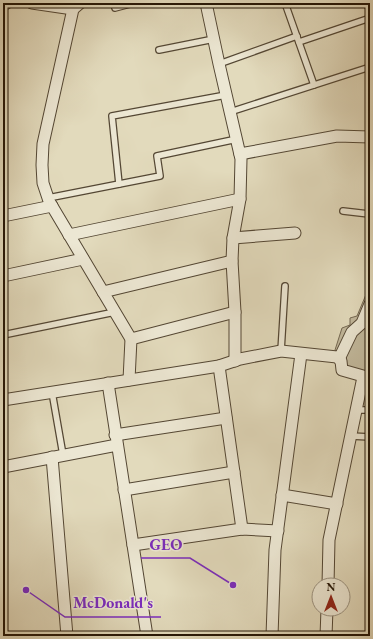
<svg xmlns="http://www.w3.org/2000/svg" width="373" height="639" viewBox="0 0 373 639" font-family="'EB Garamond',serif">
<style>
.green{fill:#c2b99d;stroke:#746852}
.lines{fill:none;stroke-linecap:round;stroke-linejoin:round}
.lane-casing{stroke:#544734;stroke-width:8}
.street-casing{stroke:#544734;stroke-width:13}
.lane{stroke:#ece7d3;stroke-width:5.5}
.street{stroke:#ece7d3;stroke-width:11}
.leader{fill:none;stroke:#7b2cbf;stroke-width:1.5}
.callout-dot{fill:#7b2cbf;stroke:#ece7d3;stroke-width:1.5}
.callout-label{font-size:16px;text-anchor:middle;font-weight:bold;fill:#7b2cbf;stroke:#ece7d3;stroke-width:3;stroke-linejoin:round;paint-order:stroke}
</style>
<rect width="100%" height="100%" fill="#e2dabc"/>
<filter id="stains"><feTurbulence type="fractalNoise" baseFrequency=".005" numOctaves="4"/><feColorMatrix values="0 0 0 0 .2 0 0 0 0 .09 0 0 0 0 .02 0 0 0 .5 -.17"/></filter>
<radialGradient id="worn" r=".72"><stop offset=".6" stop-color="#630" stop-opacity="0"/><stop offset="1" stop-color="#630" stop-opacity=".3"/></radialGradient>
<polygon class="green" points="370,285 370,372 368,377 342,370 335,350 342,328 350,325 350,318 357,316"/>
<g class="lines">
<defs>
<g id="lane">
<polyline points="285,3 314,85"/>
<polyline points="367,3 370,12"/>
<polyline points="115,8 134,3"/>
<polyline points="299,42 370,18"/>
<polyline points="159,50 214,39"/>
<polyline points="219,64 297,36"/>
<polyline points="230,112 370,67"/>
<polyline points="119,184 112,116 226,95"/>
<polyline points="48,198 160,176 157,156 237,139"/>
<polyline points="343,211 369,214 370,212"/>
<polyline points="3,335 115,312"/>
<polyline points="281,351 285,286"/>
<polyline points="52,392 63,455"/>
<polyline points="356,410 370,410"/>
<polyline points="351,436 370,437"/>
</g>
<g id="street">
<polyline points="32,3 73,9"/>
<polyline points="80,3 73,9 43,144 42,165 43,183 49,201 131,339 129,380"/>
<polyline points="206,3 219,64 241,159 240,199 233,238 232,261 235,312 235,361"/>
<polyline points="3,5 7,3"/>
<polyline points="240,154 337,136 370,137"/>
<polyline points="3,216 52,206"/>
<polyline points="69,235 240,199"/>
<polyline points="233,238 295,233"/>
<polyline points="3,276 83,259"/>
<polyline points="103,292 232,261"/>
<polyline points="131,339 235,312"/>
<polyline points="339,359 352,332 362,323 370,304"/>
<polyline points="219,366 242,529"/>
<polyline points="108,383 147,636"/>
<polyline points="3,400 219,366 240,359 281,351 337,357 341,361 342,370 370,378"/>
<polyline points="115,435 226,418"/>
<polyline points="52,457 67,636"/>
<polyline points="3,467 117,445"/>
<polyline points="124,490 234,472"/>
<polyline points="282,495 337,504"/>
<polyline points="133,545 242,529 278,531"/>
<polyline points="328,585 329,540 363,377"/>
<polyline points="272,636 275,550 301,354"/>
<polyline points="326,636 327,609"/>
</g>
</defs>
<use href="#lane" class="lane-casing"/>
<use href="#street" class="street-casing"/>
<use href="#lane" class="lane"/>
<use href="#street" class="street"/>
</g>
<path class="leader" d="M233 585L190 558H141M26 590L65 617H161"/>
<g class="callout-dot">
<circle cx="233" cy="585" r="4"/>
<circle cx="26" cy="590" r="4"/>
</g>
<g class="callout-label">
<text x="166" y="550">GEO</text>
<text x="113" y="608">McDonald's</text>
</g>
<rect width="373" height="639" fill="none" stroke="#e2dabc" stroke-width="16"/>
<rect x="4" y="4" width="365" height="631" fill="none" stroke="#251606" stroke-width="2"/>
<rect x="8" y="8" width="357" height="623" fill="none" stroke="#251606"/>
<g transform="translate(331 597)"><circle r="19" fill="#ece7d3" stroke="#9c9381"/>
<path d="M0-3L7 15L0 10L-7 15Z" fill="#8f2418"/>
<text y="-6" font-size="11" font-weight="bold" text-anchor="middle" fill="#251606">N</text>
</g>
<rect width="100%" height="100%" filter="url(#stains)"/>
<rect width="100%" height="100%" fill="url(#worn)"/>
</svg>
